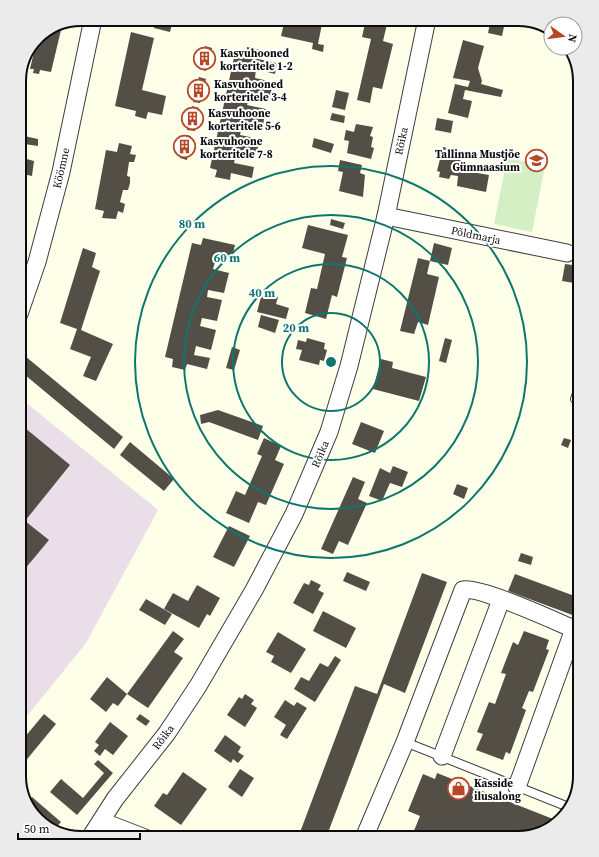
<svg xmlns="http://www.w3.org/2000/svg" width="599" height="857" viewBox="0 0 599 857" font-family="'Source Serif 4',serif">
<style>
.industrial{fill:#eadee8}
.pitch{fill:#d5efc5}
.building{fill:#534f47}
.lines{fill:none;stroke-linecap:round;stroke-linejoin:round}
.service-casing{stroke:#3e3e3e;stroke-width:10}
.minor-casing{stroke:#3e3e3e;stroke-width:19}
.service{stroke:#fff;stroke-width:8}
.minor{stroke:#fff;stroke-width:17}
.ring{fill:none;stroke:#0f766e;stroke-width:2}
.labels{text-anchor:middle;stroke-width:4;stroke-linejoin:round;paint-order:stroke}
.poi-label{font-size:11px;font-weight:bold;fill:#0b0b0b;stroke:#fff;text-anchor:start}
.street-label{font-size:11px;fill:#0b0b0b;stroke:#fff}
.rim{fill:none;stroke:#0b0b0b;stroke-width:2}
.centre{fill:#0f766e;stroke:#fff;stroke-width:2}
.ring-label{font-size:12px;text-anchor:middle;font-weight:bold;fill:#0f766e;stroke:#fff;stroke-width:4;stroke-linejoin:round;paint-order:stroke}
</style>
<rect width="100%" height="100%" fill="#fdffe8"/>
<polygon class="industrial" points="19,397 158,510 86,643 19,726"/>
<polygon class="pitch" points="507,158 545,166 532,232 494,224"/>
<g class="building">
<polygon points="156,19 173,20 170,32 154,28"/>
<polygon points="285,19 323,19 318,44 324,45 323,52 312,49 313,43 281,36"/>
<polygon points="366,19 388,20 383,41 393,44 382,89 373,87 370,103 357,100 371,39 362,37"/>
<polygon points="491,19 505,22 502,36 488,33"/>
<polygon points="55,29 61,30 51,72 40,70 39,74 33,73 34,69 30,69 36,43 40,34"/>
<polygon points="131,32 154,38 142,90 166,96 162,115 148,112 146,119 135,116 136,111 115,106"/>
<polygon points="463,40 484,46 478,68 482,81 481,84 503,90 501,97 465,90 463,99 472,101 468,118 448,113 455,84 468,87 470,81 453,78"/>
<polygon points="205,46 212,48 206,71 199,69"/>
<polygon points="247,47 260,50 258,59 277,63 275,74 256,69 255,78 273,82 269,102 249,98 247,105 266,109 262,130 242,126 240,135 260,139 255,159 236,154 234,163 254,167 252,178 231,173 230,180 215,177 217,170 210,168 235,53 246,55"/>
<polygon points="199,77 206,79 200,103 193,102"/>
<polygon points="19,87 27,89 24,100 19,99"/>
<polygon points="336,90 349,93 345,110 332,107"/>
<polygon points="192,106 199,108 195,131 187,130"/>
<polygon points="332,113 345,116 344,123 330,120"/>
<polygon points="437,118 453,121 451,133 435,130"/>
<polygon points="356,124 373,127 370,136 373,137 371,147 374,148 371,159 347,153 349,141 344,140 346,130 354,132"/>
<polygon points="19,135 38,139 38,146 24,144 19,157"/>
<polygon points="184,135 191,136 187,160 180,158"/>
<polygon points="314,138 334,144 331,153 312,147"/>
<polygon points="119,143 132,146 130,154 136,155 134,162 129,162 127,176 130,177 130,183 128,190 123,190 120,202 125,204 123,213 118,211 116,219 102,218 104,211 95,209 106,150 117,152"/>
<polygon points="443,147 464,152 460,170 489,175 486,192 457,186 458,176 451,175 449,179 439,177 440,172 437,171"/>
<polygon points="19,157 34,161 32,176 19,173"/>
<polygon points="340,160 362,165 360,173 365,175 363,197 339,191 343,172 338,171"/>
<polygon points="19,187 27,189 25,197 19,196"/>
<polygon points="331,219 345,223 343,229 330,225"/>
<polygon points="308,225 348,235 342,257 347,258 337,297 332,295 326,319 305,313 311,288 317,289 325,254 302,248"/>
<polygon points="203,238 235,245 231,262 216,259 213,269 229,273 224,293 208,290 207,297 222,300 217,321 202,318 200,326 216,330 211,350 196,346 194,355 210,358 207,369 187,364 185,370 172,367 173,359 165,357 192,243 201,245"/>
<polygon points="434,243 452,248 448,265 430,261"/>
<polygon points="83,248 96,253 92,267 100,271 81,330 113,344 96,381 83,376 91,357 70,349 77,329 60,323"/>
<polygon points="418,258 430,261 427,274 439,277 428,325 418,322 414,334 400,331"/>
<polygon points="565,264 580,266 580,284 562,281"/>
<polygon points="262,293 278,297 276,304 289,308 286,319 257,312"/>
<polygon points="261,315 279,320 275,333 258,327"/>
<polygon points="307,338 325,343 324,349 327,350 324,361 320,360 319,365 299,360 302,350 296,349 298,340 306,342"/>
<polygon points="445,338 452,340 446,363 439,361"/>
<polygon points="232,347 240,350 234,370 226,368"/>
<polygon points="25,356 123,437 114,449 19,370 19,363"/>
<polygon points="381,359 393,362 392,368 426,377 419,401 373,389"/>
<polygon points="218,410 263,426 258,440 209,422 201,424 200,415"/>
<polygon points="361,422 384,431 375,453 352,444"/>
<polygon points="19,423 70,465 25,521 49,540 19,576"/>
<polygon points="264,438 281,446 275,460 284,464 266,505 258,502 249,523 226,513 236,491 245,495 262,456 257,454"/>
<polygon points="564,438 571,440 568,448 561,445"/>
<polygon points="130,442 174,479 164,491 120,455"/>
<polygon points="393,466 408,472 402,487 390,483 382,501 369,496 380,468 390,473"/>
<polygon points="353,477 365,482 358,499 367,503 348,545 339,541 333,554 321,549"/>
<polygon points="457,484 468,488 464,499 453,494"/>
<polygon points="229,526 250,536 234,567 213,557"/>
<polygon points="521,553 533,557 531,565 518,561"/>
<polygon points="347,572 370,582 366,591 343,581"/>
<polygon points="422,573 447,582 405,693 384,684 326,838 307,838 299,835 355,686 377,694"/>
<polygon points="515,574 580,598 575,616 508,591"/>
<polygon points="311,580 321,585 318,590 324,593 313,614 293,603 304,583 309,585"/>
<polygon points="197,585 220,598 210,616 207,614 199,628 164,609 173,593 188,601"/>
<polygon points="146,599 172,614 165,625 139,610"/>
<polygon points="323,611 356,628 346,648 313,631"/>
<polygon points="173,631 184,639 174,652 183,658 148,708 127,694"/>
<polygon points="524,631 549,640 546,649 549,650 533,692 529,691 522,708 526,710 510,754 506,752 503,760 476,750 483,734 477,732 489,702 495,704 506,674 501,673 513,642 518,645"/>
<polygon points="278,632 306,649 291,673 271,662 274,656 266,652"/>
<polygon points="335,656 341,660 315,702 294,689 301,677 309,681 320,663 328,667"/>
<polygon points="107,677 127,694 118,706 113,703 106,712 90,699"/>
<polygon points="245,694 254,700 251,704 257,708 245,727 227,715 239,697 242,699"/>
<polygon points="285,700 294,706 297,702 307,708 287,739 280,735 286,725 274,717"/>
<polygon points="44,714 56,724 19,769 19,744"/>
<polygon points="140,714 150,721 146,726 136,719"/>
<polygon points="110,722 128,736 113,755 105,749 100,756 94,751 99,745 95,742"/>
<polygon points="225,735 241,747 238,752 244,756 238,763 233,759 231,763 214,751"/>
<polygon points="98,760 113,773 77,815 50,792 61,779 83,798 104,773 94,764"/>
<polygon points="240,769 254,778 242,797 228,787"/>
<polygon points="183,772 207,789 181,825 154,806 163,793 167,795"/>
<polygon points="437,773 553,819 549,830 519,838 411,838 420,816 408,811 423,774 435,779"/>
<polygon points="32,797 61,822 53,831 50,830 27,807 26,803"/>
</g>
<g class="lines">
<defs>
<g id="service">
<polyline points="580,400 575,399 580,386"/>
<polyline points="405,742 571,808"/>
</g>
<g id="minor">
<polyline points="386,216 567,253"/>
<polyline points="19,314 37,262 61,172 93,19"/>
<polyline points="442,756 501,600"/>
<polyline points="101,821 145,838"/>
<polyline points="90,838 115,799 167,733 198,686 254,590 294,514 329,432 349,366 386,216 427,19"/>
<path d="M364,838L405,742L463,590C479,586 555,621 574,629L517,787"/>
</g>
</defs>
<use href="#service" class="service-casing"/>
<use href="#minor" class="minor-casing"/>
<use href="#service" class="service"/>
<use href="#minor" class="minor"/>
</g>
<g class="ring">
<circle cx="331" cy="362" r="49"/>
<circle cx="331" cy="362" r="98"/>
<circle cx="331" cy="362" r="147"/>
<circle cx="331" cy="362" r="196"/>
</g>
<defs>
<symbol id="building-ring" viewBox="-11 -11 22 22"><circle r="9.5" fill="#fff" stroke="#b84825" stroke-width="1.5"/><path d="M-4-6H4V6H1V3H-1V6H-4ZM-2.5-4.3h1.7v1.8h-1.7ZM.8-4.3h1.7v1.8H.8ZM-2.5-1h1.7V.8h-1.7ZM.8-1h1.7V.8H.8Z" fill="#b84825"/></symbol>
<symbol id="school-ring" viewBox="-11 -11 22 22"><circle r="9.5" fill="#fff" stroke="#b84825" stroke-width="1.5"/><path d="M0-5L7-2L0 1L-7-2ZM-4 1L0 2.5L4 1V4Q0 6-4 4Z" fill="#b84825"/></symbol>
<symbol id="shop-ring" viewBox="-11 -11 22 22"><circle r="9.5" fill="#fff" stroke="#b84825" stroke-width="1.5"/><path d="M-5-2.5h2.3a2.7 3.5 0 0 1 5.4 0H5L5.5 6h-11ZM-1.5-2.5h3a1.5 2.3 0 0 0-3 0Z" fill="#b84825"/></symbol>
</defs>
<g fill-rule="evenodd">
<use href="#building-ring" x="192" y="46" width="25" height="25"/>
<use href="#building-ring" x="186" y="78" width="25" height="25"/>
<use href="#building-ring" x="180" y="106" width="25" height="25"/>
<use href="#building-ring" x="172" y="134" width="25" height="25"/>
<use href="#school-ring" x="524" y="148" width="25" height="25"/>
<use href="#shop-ring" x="446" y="776" width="25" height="25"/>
</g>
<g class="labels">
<g class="poi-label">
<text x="220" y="57">Kasvuhooned<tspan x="220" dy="13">korteritele 1-2</tspan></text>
<text x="214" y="88">Kasvuhooned<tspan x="214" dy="13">korteritele 3-4</tspan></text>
<text x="208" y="117">Kasvuhoone<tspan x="208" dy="13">korteritele 5-6</tspan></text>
<text x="200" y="145">Kasvuhoone<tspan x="200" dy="13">korteritele 7-8</tspan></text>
<text x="520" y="158" text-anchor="end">Tallinna Mustjõe<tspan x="520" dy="13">Gümnaasium</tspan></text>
<text x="474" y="787">Kasside<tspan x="474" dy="13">ilusalong</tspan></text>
</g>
<g class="street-label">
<text transform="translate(401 141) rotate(-78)" y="4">Rõika</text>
<text transform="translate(61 168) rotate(-77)" y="4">Köömne</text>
<text transform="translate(476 235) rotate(12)" y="4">Põldmarja</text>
<text transform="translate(320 454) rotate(-67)" y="4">Rõika</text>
<text transform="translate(163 737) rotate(-53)" y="4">Rõika</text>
</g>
</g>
<path d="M0 0H599V857H0ZM81 26H518A55 55 0 0 1 573 81V776A55 55 0 0 1 518 831H81A55 55 0 0 1 26 776V81A55 55 0 0 1 81 26Z" fill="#ebebeb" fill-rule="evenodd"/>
<path class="rim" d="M81 26H518A55 55 0 0 1 573 81V776A55 55 0 0 1 518 831H81A55 55 0 0 1 26 776V81A55 55 0 0 1 81 26Z"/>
<circle cx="331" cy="362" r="6" class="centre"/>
<g class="ring-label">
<text x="192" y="228">80 m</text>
<text x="227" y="262">60 m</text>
<text x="262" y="297">40 m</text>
<text x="296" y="332">20 m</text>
</g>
<g transform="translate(563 36) rotate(104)"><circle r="19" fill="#ffffff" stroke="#9d9d9d"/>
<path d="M0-3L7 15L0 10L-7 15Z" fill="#b84825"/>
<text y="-6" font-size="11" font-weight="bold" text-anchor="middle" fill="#0b0b0b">N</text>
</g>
<path d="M18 833v6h122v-6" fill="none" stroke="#0b0b0b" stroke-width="2"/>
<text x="24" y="833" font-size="12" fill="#0b0b0b" stroke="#ffffff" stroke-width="3" paint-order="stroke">50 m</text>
</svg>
